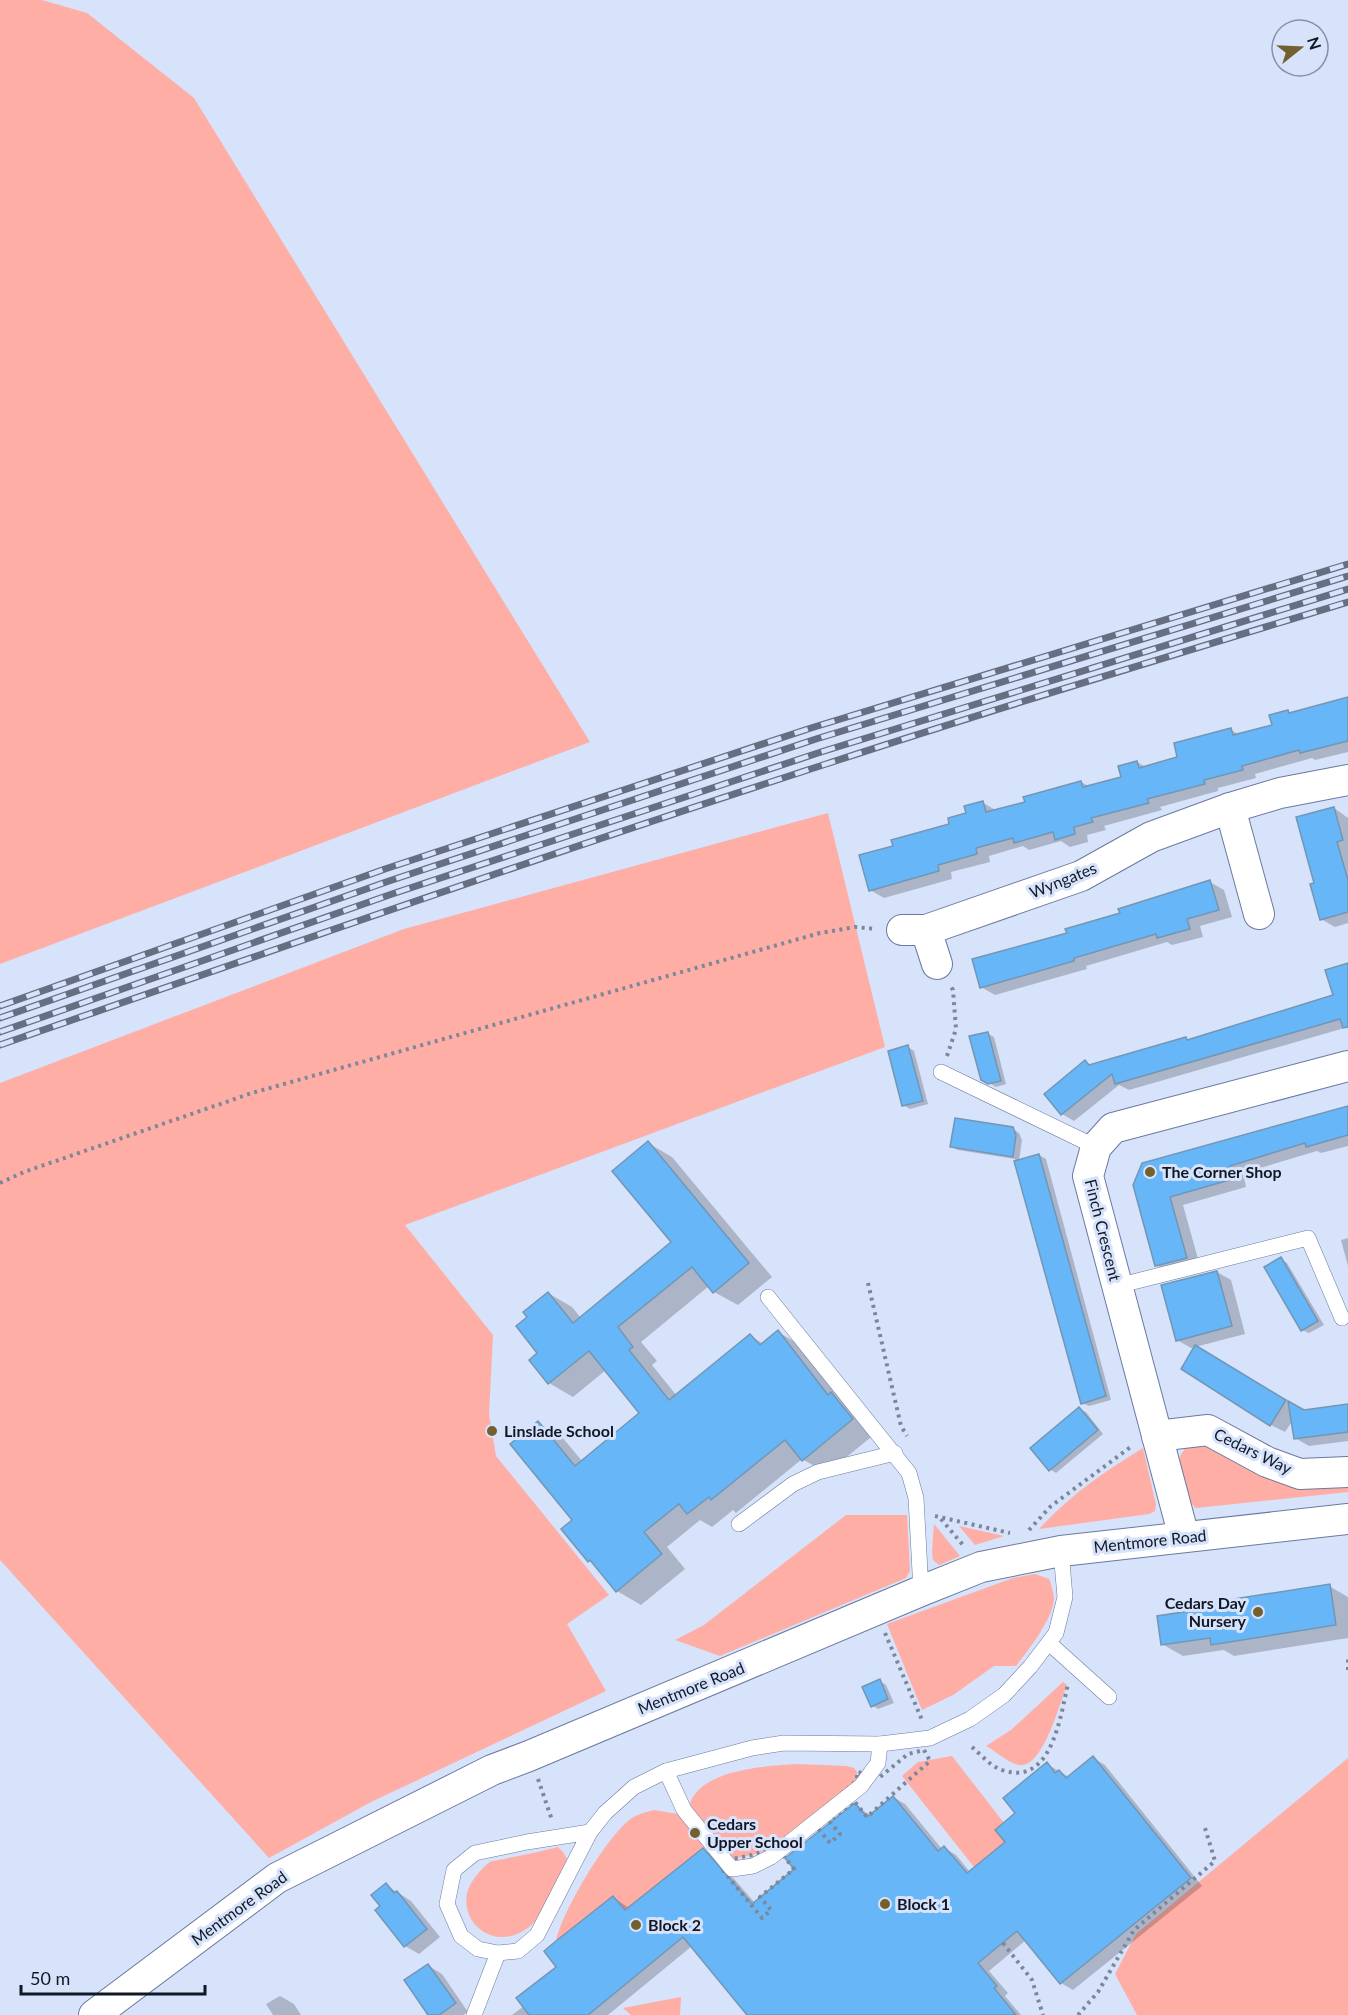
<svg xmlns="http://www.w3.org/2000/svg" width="1348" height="2015" viewBox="0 0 1348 2015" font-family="Lato,sans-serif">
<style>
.green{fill:#ffaea6}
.shadow{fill:#0003}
.building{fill:#67b6f7;stroke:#7396b4;stroke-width:1.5}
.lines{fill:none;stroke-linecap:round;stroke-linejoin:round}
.service-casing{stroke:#6a7a9f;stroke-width:16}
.minor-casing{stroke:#6a7a9f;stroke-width:32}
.path{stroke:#7d879b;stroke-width:4;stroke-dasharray:3 4.5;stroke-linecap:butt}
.service{stroke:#fff;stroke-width:15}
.minor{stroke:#fff;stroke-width:30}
.rail-casing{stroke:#666e81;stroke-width:7}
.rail{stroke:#d7e2fb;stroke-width:4.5;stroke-dasharray:14;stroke-linecap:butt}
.poi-dot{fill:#745f2e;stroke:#d7e2fb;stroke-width:2}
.labels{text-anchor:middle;stroke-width:6;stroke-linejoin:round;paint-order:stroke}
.street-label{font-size:16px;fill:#101725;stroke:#d7e2fb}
.poi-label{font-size:16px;font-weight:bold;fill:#101725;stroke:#d7e2fb;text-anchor:start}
</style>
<rect width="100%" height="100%" fill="#d7e2fb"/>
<g class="green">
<polygon points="0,0 42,0 87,13 194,98 590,742 0,964"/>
<polygon points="828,813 885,1047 405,1225 493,1335 489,1414 496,1456 609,1595 567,1624 606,1691 371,1802 269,1858 0,1560 0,1083 404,929"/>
<path d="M1207,1441L1348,1481V1492L1196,1508C1182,1497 1170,1464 1185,1449C1191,1443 1199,1442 1207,1441Z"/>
<path d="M1143,1448L1156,1505L1155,1511L1149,1514L1039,1529C1069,1496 1105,1471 1143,1448Z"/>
<polygon points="846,1515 907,1515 910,1571 906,1578 720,1656 675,1640 704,1625"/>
<polygon points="934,1524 960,1556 939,1565 933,1560 932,1552"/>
<polygon points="959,1526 1004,1536 975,1545"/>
<path d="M1035,1574L1049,1579C1051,1584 1053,1591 1054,1597C1055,1616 1028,1651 1016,1666H994L953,1695L922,1710L887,1624L1013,1578Z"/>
<path d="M1063,1682L1067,1685C1060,1702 1043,1769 1019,1765C1008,1763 996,1751 986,1746L1011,1730Z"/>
<polygon points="952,1756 1004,1823 995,1830 1005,1842 974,1867 902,1776 918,1762"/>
<polygon points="1348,1758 1348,2015 1137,2015 1115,1974 1136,1934"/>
<path d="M797,1764L847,1766L854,1768L857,1772V1778L853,1784L780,1846L752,1855L732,1859L694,1813L690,1803C703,1769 765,1766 797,1764Z"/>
<path d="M654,1810L678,1814L704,1847L625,1910L613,1896L556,1941C562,1912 607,1835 632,1818C638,1814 647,1812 654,1810Z"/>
<path d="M558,1847L563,1852L567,1859C557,1880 548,1912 529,1927C491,1958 445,1911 477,1875C480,1871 485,1865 490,1862C495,1860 503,1860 508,1858C525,1855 542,1851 558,1847Z"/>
<polygon points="681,1997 680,2015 631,2015 623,2008"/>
</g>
<g class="shadow">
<polygon points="1348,698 1348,752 1315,760 1312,758 1255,774 1256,778 1218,788 1218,791 1160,807 1162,810 1104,826 1106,830 1087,835 1088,842 1070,847 1061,841 1029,850 1023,846 1009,850 989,856 990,862 951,872 952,879 884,898 870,890 895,847 951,825 982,802 997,811 1026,803 1081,782 1090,787 1123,778 1137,762 1146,767 1179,758 1231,730 1240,735 1274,726 1288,712 1291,714"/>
<polygon points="1334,808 1348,818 1348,923 1335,927 1321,919 1316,884"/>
<polygon points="1210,882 1224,890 1232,917 1200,926 1203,937 1172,945 1167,942 1086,966 1087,969 995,995 981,987 1068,934"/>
<polygon points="1348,964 1348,1027 1129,1090 1119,1085 1074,1121 1062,1114 1085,1062 1092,1066 1186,1038 1190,1041 1335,996"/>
<polygon points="987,1033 994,1037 1006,1084 996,1087 982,1079"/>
<polygon points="908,1047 914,1051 928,1104 910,1109 903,1105"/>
<polygon points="1348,1107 1348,1146 1321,1153 1317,1151 1243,1173 1246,1187 1183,1205 1200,1266 1170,1273 1156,1265 1135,1185"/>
<polygon points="1013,1129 1019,1133 1022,1140 1019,1161 1039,1155 1046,1159 1111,1400 1089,1406 1082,1403 1015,1159 958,1150 952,1147"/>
<polygon points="648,1143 672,1157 772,1277 738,1305 714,1292 709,1286 641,1342 657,1361 652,1365 677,1396 750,1336 764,1344 778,1332 802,1346 876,1433 827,1473 802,1459 736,1513 733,1510 712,1527 700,1520 667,1547 685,1569 641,1605 617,1591 597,1566 589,1561 538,1423 562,1437 582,1461 641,1413 606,1370 573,1397 549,1383 531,1360 540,1353 529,1318 548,1293 572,1307 581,1318 673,1243"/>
<polygon points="1348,1238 1348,1266 1341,1240"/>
<polygon points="1281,1259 1287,1263 1324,1325 1309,1333 1302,1330"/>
<polygon points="1217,1272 1231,1280 1245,1334 1191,1348 1177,1340"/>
<polygon points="1195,1347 1304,1411 1348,1405 1348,1441 1309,1446 1295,1438 1293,1420 1285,1432 1271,1425 1183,1368"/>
<polygon points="1079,1409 1086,1412 1103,1434 1056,1473 1050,1469"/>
<polygon points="1329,1586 1348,1597 1348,1638 1234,1656 1224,1650 1183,1656 1162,1644 1211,1609"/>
<polygon points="880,1681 886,1685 894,1703 878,1709 872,1705"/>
<polygon points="1093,1758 1105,1765 1202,1886 1073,1990 1061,1983 1026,1940 989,1971 1008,1993 1005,1996 1021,2015 749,2015 692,1946 608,2015 512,2015 524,2006 558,1967 613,1897 629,1908 703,1850 715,1857 755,1903 796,1869 855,1805 871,1816 893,1797 905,1804 942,1849 944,1848 956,1855 970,1872 1007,1843 1017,1814 1047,1764 1069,1777"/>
<polygon points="386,1885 411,1901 440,1937 419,1954 405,1946 382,1906"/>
<polygon points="429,1966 442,1974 468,2012 463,2015 430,2015"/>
<polygon points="280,1996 294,2004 301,2015 273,2015 266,2004"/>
</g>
<g class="building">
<polygon points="1348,697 1348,741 1300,753 1299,750 1242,766 1243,770 1204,780 1205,784 1147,799 1149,803 1091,818 1093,822 1074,827 1075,834 1055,840 1053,832 1014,843 1013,838 976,848 977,854 938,865 939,871 869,891 859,855 893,846 891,840 949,824 948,818 966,813 964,806 983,801 986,812 1025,802 1023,797 1081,781 1083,787 1121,777 1118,766 1137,761 1139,768 1177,757 1174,743 1231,728 1233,735 1272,725 1269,715 1288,710 1289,713"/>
<polygon points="1334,807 1343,840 1337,842 1348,880 1348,912 1320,920 1310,884 1314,883 1296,817"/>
<polygon points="1210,880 1219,910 1187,919 1190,929 1157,938 1156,934 1074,958 1074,961 980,988 972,959 1067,933 1065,929 1120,913 1118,909"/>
<polygon points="1348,963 1348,1027 1343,1028 1340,1019 1115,1084 1112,1074 1061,1115 1044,1094 1085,1060 1089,1065 1186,1037 1187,1040 1333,995 1325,970"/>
<polygon points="988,1032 1001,1081 988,1084 981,1080 969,1036"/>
<polygon points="908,1045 923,1101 902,1106 888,1051"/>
<polygon points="1348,1106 1348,1135 1306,1147 1305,1143 1230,1166 1233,1179 1170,1197 1187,1258 1155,1266 1133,1185 1142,1163"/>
<polygon points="955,1118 1013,1127 1016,1135 1013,1157 950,1147"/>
<polygon points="648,1141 749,1263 713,1293 692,1267 618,1327 633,1347 629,1350 669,1400 750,1334 760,1345 778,1330 828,1395 831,1392 853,1419 802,1461 785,1440 711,1500 709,1497 687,1514 679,1504 644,1532 662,1554 616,1592 590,1560 588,1562 561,1529 572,1520 510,1444 538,1421 575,1466 639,1413 589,1351 548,1384 529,1360 537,1353 516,1326 527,1317 523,1312 548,1292 573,1323 671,1242 612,1171"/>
<polygon points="1039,1154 1106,1396 1081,1404 1014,1161"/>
<polygon points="1281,1257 1318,1321 1301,1331 1264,1267"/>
<polygon points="1217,1271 1232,1326 1176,1341 1161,1285"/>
<polygon points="1195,1345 1286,1400 1270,1426 1181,1369"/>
<polygon points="1288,1401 1304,1410 1348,1404 1348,1432 1294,1439"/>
<polygon points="1079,1407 1098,1430 1049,1471 1030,1448"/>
<polygon points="1330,1584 1336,1625 1211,1645 1210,1638 1161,1645 1157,1616 1209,1608 1209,1603"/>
<polygon points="880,1679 888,1699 871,1707 862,1687"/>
<polygon points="1093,1756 1191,1878 1060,1984 1017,1931 978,1963 997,1986 994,1988 1016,2015 747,2015 683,1937 588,2015 529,2015 516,1998 556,1967 544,1951 556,1941 613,1896 625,1910 703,1848 752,1904 794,1869 785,1858 855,1803 867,1817 893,1796 938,1851 944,1846 967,1873 1005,1842 995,1830 1015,1813 1003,1798 1047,1762 1055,1773 1059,1770 1066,1778"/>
<polygon points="386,1883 394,1893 397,1891 427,1929 404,1947 375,1910 380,1906 371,1895"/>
<polygon points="428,1964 456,2003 439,2015 428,2015 404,1980"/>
</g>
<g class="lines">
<defs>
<g id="service">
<polyline points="941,1072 1096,1147"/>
<polyline points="1117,1286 1308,1238 1342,1318"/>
<polyline points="768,1297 909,1473 916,1498 921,1591"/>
<polyline points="739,1524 793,1484 818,1472 895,1453"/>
<polyline points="1049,1643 1109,1697"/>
<polyline points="666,1771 684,1810 732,1869 753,1866 771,1857 861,1786 878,1763 880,1744"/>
<polyline points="590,1832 527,1842 475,1853 454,1870 447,1904 461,1936 478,1949 498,1953 518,1951 537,1935 590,1832 605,1813 634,1787 666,1771 752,1748 784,1743 880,1744 930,1738 970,1719 1004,1695 1030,1667 1056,1633 1065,1597 1061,1551"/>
<polyline points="474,2015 498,1953"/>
</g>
<g id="minor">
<polyline points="1230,808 1259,914"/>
<polyline points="902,930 926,930 1081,876 1151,837 1230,808 1280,793 1348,780"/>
<polyline points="926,930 937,964"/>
<polyline points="1157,1436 1208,1430 1267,1462 1300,1474 1348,1472"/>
<polyline points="1184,1537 1088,1176 1096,1147 1113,1128 1348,1066"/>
<polyline points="94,2015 277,1878 492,1770 529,1756 921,1591 981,1567 1061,1551 1348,1519"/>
</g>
</defs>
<use href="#service" class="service-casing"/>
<use href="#minor" class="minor-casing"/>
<g class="path">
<polyline points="947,1056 956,1029 953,990 950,985"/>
<polyline points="0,1183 24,1172 252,1093 820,933 855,927 876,929"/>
<polyline points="868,1283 901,1426 907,1436"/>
<polyline points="935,1516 1010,1533"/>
<polyline points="941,1519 963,1545"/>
<polyline points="1029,1530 1051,1506 1132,1446"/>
<polyline points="885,1633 922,1720"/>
<polyline points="1348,1670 1348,1659"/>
<path d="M972,1747C980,1754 988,1763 997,1768C1000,1770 1006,1771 1010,1772C1053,1780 1061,1713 1068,1684"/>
<polygon points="924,1750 930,1761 867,1817 854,1801 829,1821 840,1834 830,1843 816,1826 782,1854 794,1869 760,1897 771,1910 762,1918 721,1868 732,1859 752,1855 780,1846 853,1784 857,1778 857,1772 880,1777 908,1754"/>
<polyline points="538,1779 552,1820"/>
<polyline points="1003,1943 1032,1980 1043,2015"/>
<polyline points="1078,2015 1098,1992 1134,1930 1215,1861 1205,1828"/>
</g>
<use href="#service" class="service"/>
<use href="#minor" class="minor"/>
<defs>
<g id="rail">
<polyline points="0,1006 385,869 811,728 1348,564"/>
<polyline points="0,1018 389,881 816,739 1348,576"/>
<polyline points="0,1032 392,894 821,752 1348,589"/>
<path d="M0,1045C274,950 548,854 823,765C997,708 1173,655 1348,602"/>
</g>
</defs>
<use href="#rail" class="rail-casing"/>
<use href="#rail" class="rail"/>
</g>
<g class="poi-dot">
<circle cx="1150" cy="1172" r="6"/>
<circle cx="492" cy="1431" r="6"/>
<circle cx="1258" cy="1612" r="6"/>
<circle cx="695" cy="1833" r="6"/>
<circle cx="885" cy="1904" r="6"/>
<circle cx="636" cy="1925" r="6"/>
</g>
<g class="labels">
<g class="street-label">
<text transform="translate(1063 880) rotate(-22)" y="6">Wyngates</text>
<text transform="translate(1103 1230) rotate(76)" y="6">Finch Crescent</text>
<text transform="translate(1253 1451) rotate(26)" y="6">Cedars Way</text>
<text transform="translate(1150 1541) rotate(-6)" y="6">Mentmore Road</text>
<text transform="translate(691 1688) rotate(-22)" y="6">Mentmore Road</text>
<text transform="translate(239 1908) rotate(-36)" y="6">Mentmore Road</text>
</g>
<g class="poi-label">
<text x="1162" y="1178">The Corner Shop</text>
<text x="504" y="1437">Linslade School</text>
<text x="1246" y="1609" text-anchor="end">Cedars Day<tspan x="1246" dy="18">Nursery</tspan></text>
<text x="707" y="1830">Cedars<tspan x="707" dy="18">Upper School</tspan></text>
<text x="897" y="1910">Block 1</text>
<text x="648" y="1931">Block 2</text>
</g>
</g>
<g transform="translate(1300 48) rotate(72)"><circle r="28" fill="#d7e2fb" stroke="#8791a5" stroke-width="1.5"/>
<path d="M0-4.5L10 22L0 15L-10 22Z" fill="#745f2e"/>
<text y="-9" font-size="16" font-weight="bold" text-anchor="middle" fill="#101725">N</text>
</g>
<path d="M21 1985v9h184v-9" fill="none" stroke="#101725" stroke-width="3"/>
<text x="30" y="1985" font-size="18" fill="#101725" stroke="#d7e2fb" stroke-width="4.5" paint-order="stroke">50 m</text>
</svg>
